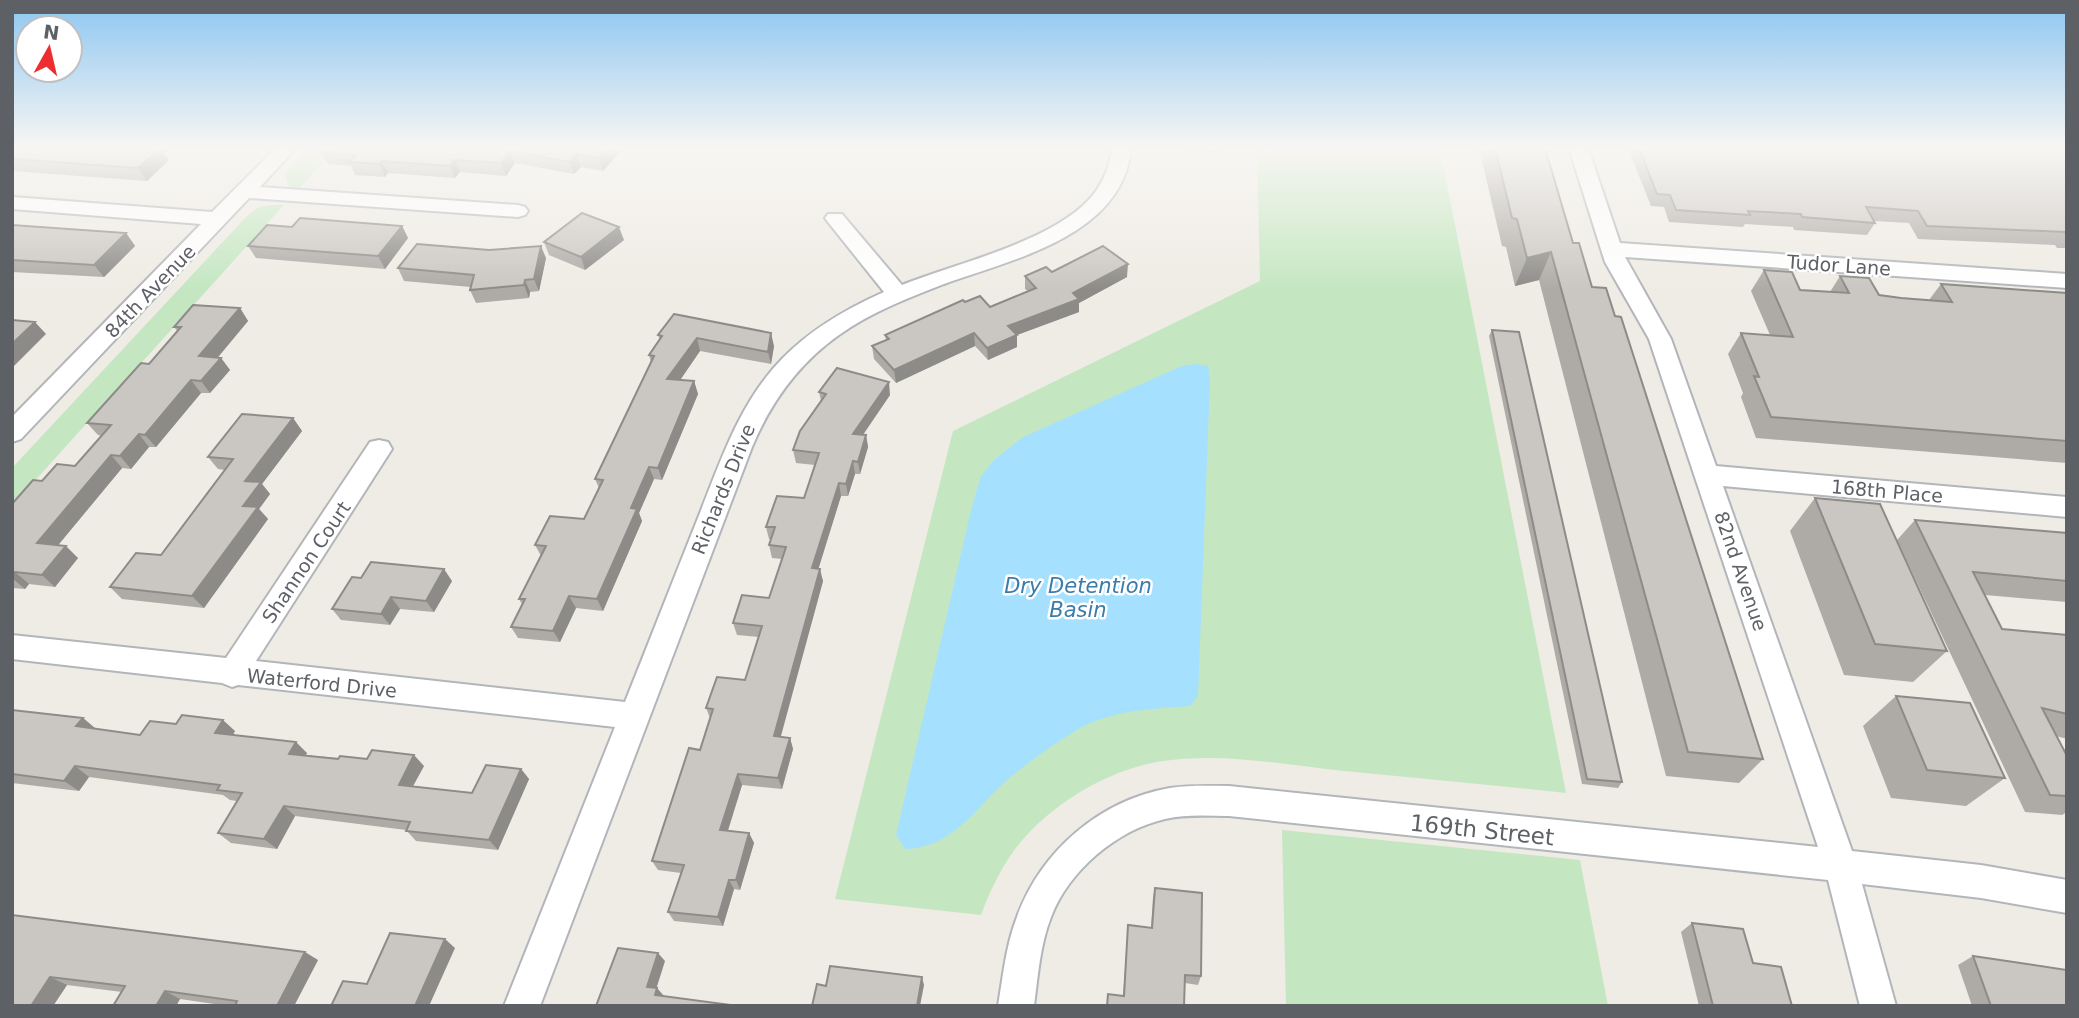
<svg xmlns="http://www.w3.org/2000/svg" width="2079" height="1018" viewBox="0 0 2079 1018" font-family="'DejaVu Sans',sans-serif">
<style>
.green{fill:#c4e7c1}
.water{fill:#a5e0ff}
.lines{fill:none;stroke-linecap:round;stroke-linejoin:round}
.minor-casing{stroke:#b2b6ba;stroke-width:4}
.minor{fill:#fff;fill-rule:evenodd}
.wall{fill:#aeaba7}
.shaded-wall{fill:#8d8b88}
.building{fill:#cac7c2;stroke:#8d8b88;stroke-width:2}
.labels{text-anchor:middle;stroke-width:5;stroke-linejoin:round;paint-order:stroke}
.street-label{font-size:19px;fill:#5d6166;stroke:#fff}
.water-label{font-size:21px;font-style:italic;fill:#3c7cab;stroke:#fff}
.near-street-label{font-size:23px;fill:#5d6166;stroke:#fff}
</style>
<rect width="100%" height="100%" fill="#efece5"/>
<g class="green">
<polygon points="308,148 336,148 298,190 288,186 285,173"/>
<path d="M1257,148H1440L1566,793C1492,785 1418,778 1344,771C1285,765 1222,752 1163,761C1108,769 1049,805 1015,849C1001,868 989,893 981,915L835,899L953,431L1260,281Z"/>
<polygon points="271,205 284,205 12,506 12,468 247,216 259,207"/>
<polygon points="1282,830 1580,860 1608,1006 1286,1006"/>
</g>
<path class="water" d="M1195,364L1208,366L1210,380L1198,696L1190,706C1151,709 1109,710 1075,731C1054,744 1032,760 1013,775C976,805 957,847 905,849L896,835L972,506L981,476L994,460L1023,437L1182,366Z"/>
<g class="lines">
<defs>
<g id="minor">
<polygon points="276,148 296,148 260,187 518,205 525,207 528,211 525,215 518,217 249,198 21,439 12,442 12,417 201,224 12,209 12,197 212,212"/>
<path d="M1113,148H1131C1123,236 1013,259 944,284C908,298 871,312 839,335C798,364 771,402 752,447L540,1006H504L615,727L238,685L232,687L222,683L12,659V635L226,658L370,442L379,440L388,442L392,449L256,661L625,702C649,642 672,583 696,523C719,466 738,404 782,359C811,329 846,309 884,292L828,222L825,218L828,214H842L902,285C956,263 1066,239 1098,188C1106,176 1110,162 1113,148Z"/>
<path d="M1569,148H1588L1620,243L2067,274V288L1625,257L1671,339L1716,466L2067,497V517L1723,486L1852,851L1981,865L2067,880V913L1981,898L1862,884L1896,1006H1860L1828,880L1229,816C1208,816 1186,814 1165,819C1117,830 1069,870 1051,917C1040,945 1038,976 1034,1006H998C1003,976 1006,945 1017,917C1041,851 1100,800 1170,788C1189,785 1209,786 1229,786L1818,847L1649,339L1605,262Z"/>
</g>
</defs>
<use href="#minor" class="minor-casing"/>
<use href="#minor" class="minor"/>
</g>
<g class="wall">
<polygon points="12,148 164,153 169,160 147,181 12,171"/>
<polygon points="322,148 617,148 619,153 603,171 581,167 574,174 515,163 506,176 460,172 455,178 388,173 385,177 355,175 351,166 328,164 321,152"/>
<polygon points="1185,148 1219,148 1219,152 1185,150"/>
<polygon points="1479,148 1545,148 1573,243 1592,287 1763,759 1739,783 1666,776 1539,280 1515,286 1506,247 1502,246"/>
<polygon points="1628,148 2067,148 2067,248 2057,248 2055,245 1918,239 1909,223 1874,221 1875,223 1867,235 1794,230 1793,227 1745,224 1743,227 1669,222 1664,207 1651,206"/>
<polygon points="12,225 126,233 135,246 104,277 12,272"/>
<polygon points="402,226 408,238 385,269 256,258 248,246 292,227"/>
<polygon points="624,240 585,270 549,255 544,242"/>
<polygon points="546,258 539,291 530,292 529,298 476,303 470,290 471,287 404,281 398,268"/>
<polygon points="1764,270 1800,290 1830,292 1840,276 1879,295 1901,298 1929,300 1941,284 2067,293 2067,463 1756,438 1741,397 1743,393 1728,354 1741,333 1770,335 1751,291"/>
<polygon points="1052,272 1127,277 1079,303 1079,312 1017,335 1017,347 988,360 975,346 896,383 874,359 872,346 886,340 885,335 965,302 990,307 1028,291 1025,289 1025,276"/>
<polygon points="240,308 248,321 218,357 221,358 230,370 210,393 201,393 156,447 149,447 131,469 122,468 58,545 78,558 55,587 29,584 25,589 12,588 12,504 42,481 75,466 102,436 98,435 87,423 149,364 178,332 174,327"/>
<polygon points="674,314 774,346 771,364 700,351 680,380 694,381 698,394 662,480 654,479 639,513 642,521 603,611 576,608 560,642 518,638 511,627 522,604 519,599 541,556 535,545 584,519 599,488 595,479 651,362 649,355 660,340 658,335"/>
<polygon points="1492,330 1622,782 1618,788 1582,784 1489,336"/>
<polygon points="819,392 890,395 863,435 866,435 868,447 860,474 855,474 848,496 841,496 818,569 823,581 780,737 790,738 793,749 782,789 742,785 728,830 749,833 754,843 740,890 734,889 723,926 674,921 668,912 681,873 658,870 652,861 700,750 710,718 706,708 745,680 759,637 737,635 733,623 769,598 782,559 772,558 769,545 771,539 769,539 766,527 804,498 815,465 796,463 793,450 821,401"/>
<polygon points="293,418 302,431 262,484 270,494 259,509 268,519 204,608 122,599 110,587 161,555 225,470 218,469 208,457"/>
<polygon points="1815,498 1947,651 1913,682 1844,675 1790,531"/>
<polygon points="1915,520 2067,533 2067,602 1985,595 2002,629 2067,635 2067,739 2056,736 2067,756 2067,812 2062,815 2025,812 1897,540"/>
<polygon points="452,581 434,612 400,609 390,625 341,620 332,609"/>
<polygon points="1896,696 2005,778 1966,806 1891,798 1863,726"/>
<polygon points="12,710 83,718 96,729 140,735 235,731 233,735 307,753 306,755 424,766 413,786 472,793 521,769 529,779 498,850 416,841 406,830 295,816 277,849 231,843 218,833 237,801 230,800 223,795 89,777 79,791 12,783"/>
<polygon points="1155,888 1201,976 1198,985 1185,983 1184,1006 1107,1006 1108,994 1123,996 1128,925 1151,928 1153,897"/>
<polygon points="12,915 318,960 294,1006 228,1006 180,999 176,1006 113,1006 122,992 67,985 53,1006"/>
<polygon points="1692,923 1753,963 1792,1006 1699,1006 1681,932"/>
<polygon points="1973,956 2067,1006 1972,1006 1958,965"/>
</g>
<g class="shaded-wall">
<polygon points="149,148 170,148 164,153 169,160 147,181 138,168"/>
<polygon points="608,148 617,148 619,153 603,171 599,158"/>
<polygon points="510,151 515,163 506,176 501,163"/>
<polygon points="577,154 581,167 574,174 570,162"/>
<polygon points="454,160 460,172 455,178 450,166"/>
<polygon points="382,161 388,173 385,177 379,164"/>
<polygon points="402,226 408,238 385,269 378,256"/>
<polygon points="619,227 624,240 585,270 581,257"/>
<polygon points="126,233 135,246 104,277 94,265"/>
<polygon points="541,246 546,258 539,291 534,279"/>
<polygon points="1551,252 1539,280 1515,286 1527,258"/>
<polygon points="1128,264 1127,277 1079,303 1079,312 1017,335 1017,347 988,360 987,348 1008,326"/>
<polygon points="525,280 530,292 529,298 524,285"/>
<polygon points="240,308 248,321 209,368 199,356"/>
<polygon points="35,322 46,334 12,368 12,344"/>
<polygon points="771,333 774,346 771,364 768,352"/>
<polygon points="974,333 975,346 896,383 894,370"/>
<polygon points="697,338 700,351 672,392 667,379"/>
<polygon points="221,358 230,370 210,393 201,381"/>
<polygon points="191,380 201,393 156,447 145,435"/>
<polygon points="694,381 698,394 662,480 658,468"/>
<polygon points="889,382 890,395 855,446 853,434"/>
<polygon points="293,418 302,431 262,484 270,494 259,509 268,519 204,608 192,596 243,506 245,481"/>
<polygon points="139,434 149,447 131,469 120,456"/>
<polygon points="866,435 868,447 860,474 858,462"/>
<polygon points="111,455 122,468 50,555 37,543"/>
<polygon points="853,461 855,474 848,496 846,484"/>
<polygon points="649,467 654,479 639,513 642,521 603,611 597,599 631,508"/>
<polygon points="839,483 841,496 815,580 812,568"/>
<polygon points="66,546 78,558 55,587 42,575"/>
<polygon points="444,569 452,581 434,612 426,601"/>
<polygon points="820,569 823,581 778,747 774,736"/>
<polygon points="15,572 29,584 25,589 12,578"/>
<polygon points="569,596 576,608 560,642 553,631"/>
<polygon points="391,597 400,609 390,625 381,614"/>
<polygon points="83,718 96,729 90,737 76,726"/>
<polygon points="223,720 235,731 227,744 215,733"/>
<polygon points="790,738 793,749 782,789 778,778"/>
<polygon points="296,742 307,753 300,764 289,754"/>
<polygon points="414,755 424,766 408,795 399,785"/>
<polygon points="75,766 89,777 79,791 64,781"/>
<polygon points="521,769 529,779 498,850 489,840"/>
<polygon points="738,774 742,785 725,840 720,830"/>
<polygon points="284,806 295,816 277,849 264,839"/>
<polygon points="749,833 754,843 740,890 736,880"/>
<polygon points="729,880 734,889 723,926 718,917"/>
<polygon points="445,939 455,948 429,1006 415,1006"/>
<polygon points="305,952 318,960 294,1006 277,1006"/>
<polygon points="658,953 665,961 654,996 647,987"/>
<polygon points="50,977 67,985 53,1006 31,1006"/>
<polygon points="922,977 924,985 920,1006 917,1006"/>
<polygon points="657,988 664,996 655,995"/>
<polygon points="165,991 180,999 176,1006 156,1006"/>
</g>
<g class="building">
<polygon points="12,148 161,148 138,168 12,159"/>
<polygon points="322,148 608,148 599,158 577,154 570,162 510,151 501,163 454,160 450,166 382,161 379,164 349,162 356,155 321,152"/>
<polygon points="1495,148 1545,148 1573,243 1579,243 1592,287 1606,288 1615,316 1621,317 1763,759 1688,752 1551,252 1527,258 1517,219 1512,218"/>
<polygon points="1639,148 2067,148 2067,234 2065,232 1927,226 1918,211 1866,207 1875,223 1802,217 1801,214 1748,211 1750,215 1676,210 1670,195 1657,194"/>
<polygon points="582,213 619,227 581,257 544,242"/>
<polygon points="300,218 402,226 378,256 248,246 267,225 292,227"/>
<polygon points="12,225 126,233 94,265 12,260"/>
<polygon points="417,244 489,250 541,246 534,279 525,280 524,285 470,290 474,275 398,268"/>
<polygon points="1103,246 1128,264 1073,293 1079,299 1008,326 1017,335 987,348 974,333 894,370 872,346 889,339 885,335 963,300 965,302 980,296 990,307 1036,288 1025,276 1046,267 1052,272"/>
<polygon points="1764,270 1792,272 1800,290 1849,293 1840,276 1869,278 1879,295 1901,298 1952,302 1941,284 2067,293 2067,441 1771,417 1754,376 1759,377 1741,333 1793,337"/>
<polygon points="193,305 240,308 199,356 221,358 201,381 191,380 145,435 139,434 120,456 111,455 37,543 66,546 42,575 15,572 12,576 12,504 33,480 42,481 57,464 75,466 111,425 87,423 141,363 149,364 181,327 174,327"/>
<polygon points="674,314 771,333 768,352 697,338 667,379 694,381 658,468 649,467 631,508 637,509 597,599 569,596 553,631 511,627 525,599 519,599 546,546 535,545 550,516 584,519 603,480 595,479 654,356 649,355 662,336 658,335"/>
<polygon points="12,320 35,322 12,344"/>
<polygon points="1492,330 1519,332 1622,782 1587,779"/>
<polygon points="837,368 889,382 853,434 866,435 858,462 853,461 846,484 839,483 812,568 820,569 774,736 790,738 778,778 738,774 720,830 749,833 736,880 729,880 718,917 668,912 684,865 652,861 689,748 700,750 713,709 706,708 717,677 745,680 762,626 733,623 742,595 769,598 786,547 769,545 775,527 766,527 777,496 804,498 819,453 793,450 800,431 826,394 819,392"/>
<polygon points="242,414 293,418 245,481 261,482 243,506 258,507 192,596 110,587 136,553 161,555 233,459 208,457"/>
<polygon points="1815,498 1880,504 1947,651 1875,644"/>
<polygon points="1915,520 2067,533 2067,581 1973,572 2002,629 2067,635 2067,714 2042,708 2067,756 2067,796 2050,795"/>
<polygon points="371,562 444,569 426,601 391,597 381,614 332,609 352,577 361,578"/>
<polygon points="1896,696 1970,703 2005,778 1927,770"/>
<polygon points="12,710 83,718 76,726 140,735 150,721 176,724 182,715 223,720 215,733 296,742 289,754 338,759 340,756 367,759 372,750 414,755 399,785 472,793 486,765 521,769 489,840 406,831 410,822 284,806 264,839 218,833 242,793 217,790 220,785 75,766 64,781 12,774"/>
<polygon points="1155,888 1202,893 1201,976 1185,975 1184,1006 1107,1006 1108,994 1124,996 1128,925 1152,928"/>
<polygon points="12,915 305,952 277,1006 235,1006 237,1001 165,991 156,1006 113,1006 125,986 50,977 31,1006 12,1006"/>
<polygon points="1692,923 1743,929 1753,963 1781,967 1792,1006 1713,1006"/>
<polygon points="390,933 445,939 415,1006 331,1006 343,981 367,984"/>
<polygon points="618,948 658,953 647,987 657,988 655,995 738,1006 596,1006"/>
<polygon points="1973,956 2067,970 2067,1006 1991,1006"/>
<polygon points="830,966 922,977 917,1006 812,1006 817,984 826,986"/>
</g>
<linearGradient id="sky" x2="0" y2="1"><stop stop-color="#8dc6f1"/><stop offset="0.51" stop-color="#f8f6f3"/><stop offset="1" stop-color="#f8f6f3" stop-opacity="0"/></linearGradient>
<rect width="2079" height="290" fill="url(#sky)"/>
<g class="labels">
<g class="street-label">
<text transform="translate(1839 265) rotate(4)" y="7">Tudor Lane</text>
<text transform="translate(150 291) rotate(-46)" y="7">84th Avenue</text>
<text transform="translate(723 489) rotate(-68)" y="7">Richards Drive</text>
<text transform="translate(1887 491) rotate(5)" y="7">168th Place</text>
<text transform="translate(306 562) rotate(-56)" y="7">Shannon Court</text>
<text transform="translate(1741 571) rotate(71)" y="7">82nd Avenue</text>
<text transform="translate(322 683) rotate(6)" y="7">Waterford Drive</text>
</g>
<g class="water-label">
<text x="1078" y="593">Dry Detention<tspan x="1078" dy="24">Basin</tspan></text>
</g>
<g class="near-street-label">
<text transform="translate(1482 830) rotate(6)" y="8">169th Street</text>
</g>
</g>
<rect width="2079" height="1018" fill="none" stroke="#5d6166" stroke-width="28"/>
<g transform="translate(49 49) rotate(8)"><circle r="33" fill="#ffffff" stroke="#bec0c2" stroke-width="2"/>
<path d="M0-5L12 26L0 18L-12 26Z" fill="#ed2e30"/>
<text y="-10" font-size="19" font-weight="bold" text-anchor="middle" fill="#5d6166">N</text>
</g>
</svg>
